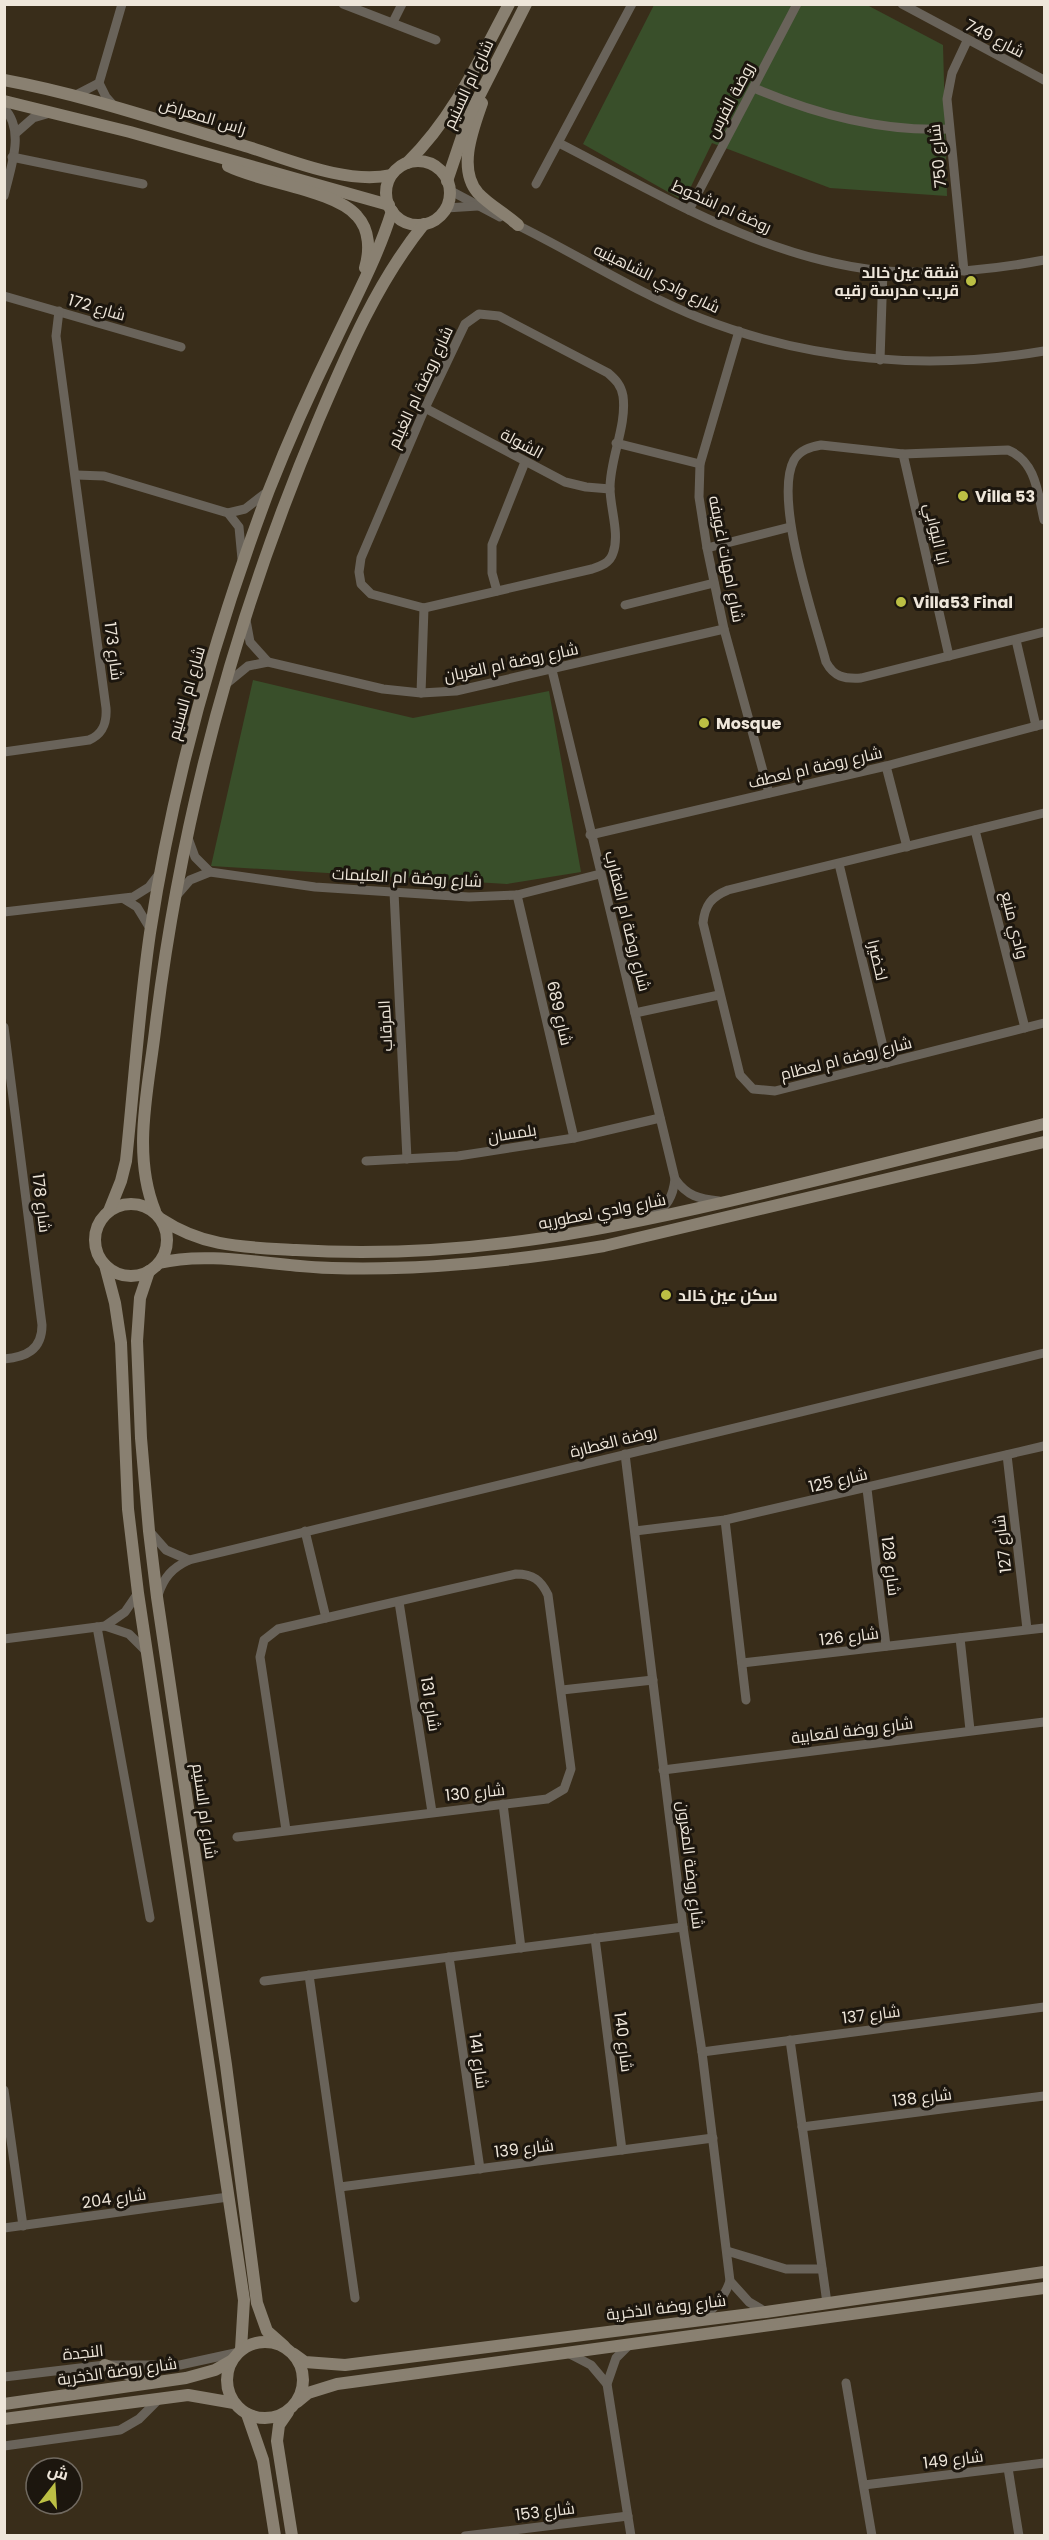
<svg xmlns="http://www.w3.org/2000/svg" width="1049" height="2540" viewBox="0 0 1049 2540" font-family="Poppins,Cairo,sans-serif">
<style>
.green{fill:#394f2a}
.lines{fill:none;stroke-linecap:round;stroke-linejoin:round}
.street{stroke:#69635a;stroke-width:9}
.secondary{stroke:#898071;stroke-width:12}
.poi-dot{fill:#bcbf44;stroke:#1c160e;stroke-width:2}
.labels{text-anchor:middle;stroke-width:6;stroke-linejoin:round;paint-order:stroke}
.street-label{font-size:16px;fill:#eee6da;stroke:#1c160e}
.poi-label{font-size:16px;font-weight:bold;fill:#eee6da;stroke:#1c160e;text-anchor:start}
</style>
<rect width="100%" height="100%" fill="#392d1a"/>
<g class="green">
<polygon points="654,5 867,5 943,45 947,196 830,188 712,143 684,201 583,144"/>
<polygon points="253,680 413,718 549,691 581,872 507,884 211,866"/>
</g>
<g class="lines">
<g class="street">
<polyline points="343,4 436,40"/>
<polyline points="902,4 1044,80"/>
<polyline points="393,22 402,4"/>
<polyline points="99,83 106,97 114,106"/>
<path d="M754,88C815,114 882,132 949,129"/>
<polyline points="74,96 99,83 122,4"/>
<path d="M4,108C26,131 10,169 4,196"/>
<polyline points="17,132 33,118 50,113"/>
<path d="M559,143C660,195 769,261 885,271C939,275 992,270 1044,260"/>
<polyline points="12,157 143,184"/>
<polyline points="536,184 632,4"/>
<polyline points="449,190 500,217"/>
<polyline points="446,208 478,206"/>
<polyline points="689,210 797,4"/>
<path d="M513,223C575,253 635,292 700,318C810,361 928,371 1044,351"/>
<polyline points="964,271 947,99 952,73 967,41"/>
<polyline points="4,296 181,347"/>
<path d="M479,314L499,316L608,373C616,380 621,385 623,396C627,426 610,458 610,488C610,508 620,534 613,553C610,563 601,566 592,569L424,608L371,594L361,584L359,572L361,558L425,408L465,324Z"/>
<polyline points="739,331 700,464 699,497 707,548 724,629 769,793"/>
<polyline points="880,360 883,270"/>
<polyline points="425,408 565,482 586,487 610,489"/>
<polyline points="616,443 700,464"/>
<polyline points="903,454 949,656"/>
<polyline points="76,475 104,476 228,513 239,527 242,559"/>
<polyline points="228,513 245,509 267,492"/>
<path d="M1044,520C1038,494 1036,461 1008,450L903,454L821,445C810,447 800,450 794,460C773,499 814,617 826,662C834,677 844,679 861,678L1044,632"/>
<polyline points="707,548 790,527"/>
<polyline points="497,591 492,573 492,545 525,462"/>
<polyline points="625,605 714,583"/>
<polyline points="246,620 250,642 268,662"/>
<polyline points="1016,640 1036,726"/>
<path d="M552,670L675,1179C673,1197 667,1207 652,1216"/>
<polyline points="226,684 248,666 268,662 383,689 421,693 456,691 724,629"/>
<polyline points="421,693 424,608"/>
<path d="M4,752L89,740C103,734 107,723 106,708L56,336L59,311"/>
<polyline points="886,766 907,847"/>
<path d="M1044,813L728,890C711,897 705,905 703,923L740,1075L753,1089L775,1091L1044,1023"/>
<polyline points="975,830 1025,1028"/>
<polyline points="590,835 886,766 1044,724"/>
<polyline points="188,838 195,857 210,872"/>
<polyline points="839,864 887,1063"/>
<polyline points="394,892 407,1159"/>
<polyline points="177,895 190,880 210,872 315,887 469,897 517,895 600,874"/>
<polyline points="517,895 574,1138"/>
<polyline points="124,899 137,907 151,930"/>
<polyline points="4,912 133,897 149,887 159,874"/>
<polyline points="635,1013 719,995"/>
<path d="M4,1027L42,1325C42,1350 26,1357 4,1359"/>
<polyline points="366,1161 458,1156 574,1138 660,1118"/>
<path d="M675,1179C687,1196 699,1199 719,1201"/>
<polyline points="625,1454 683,1927 702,2052 730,2281 749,2302 766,2312"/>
<polyline points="1007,1455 1027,1629"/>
<polyline points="867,1489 886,1646"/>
<polyline points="725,1520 746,1700"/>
<polyline points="305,1531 326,1618"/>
<polyline points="635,1531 725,1520 1044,1446"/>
<polyline points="151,1533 166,1550 189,1560"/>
<path d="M158,1595C164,1577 172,1568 189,1560L1044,1353"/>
<polyline points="399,1602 432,1812"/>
<polyline points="105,1626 129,1634 146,1651"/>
<polyline points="97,1627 150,1918"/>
<polyline points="960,1638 970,1730"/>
<polyline points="4,1639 105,1626 125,1612 138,1593"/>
<polyline points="742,1663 1044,1628"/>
<polyline points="562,1690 653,1680"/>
<polyline points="663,1770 1044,1722"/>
<polyline points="503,1804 521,1948"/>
<path d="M237,1837L547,1799L564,1789L571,1769L548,1595C541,1580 533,1574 516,1574L278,1629L264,1640L260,1657L286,1830"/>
<polyline points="595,1938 622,2150"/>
<polyline points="449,1957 480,2169"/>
<polyline points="309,1975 355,2298"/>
<polyline points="264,1981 683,1927"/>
<polyline points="790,2040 827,2303"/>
<polyline points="702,2052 1044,2007"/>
<polyline points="4,2090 23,2226"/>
<polyline points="802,2127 1044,2096"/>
<polyline points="340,2187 713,2138"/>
<polyline points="4,2228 228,2197"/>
<polyline points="727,2251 786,2269 822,2269"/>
<path d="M698,2319C715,2310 724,2298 730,2281"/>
<polyline points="629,2345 616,2358 607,2384 631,2536"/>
<polyline points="568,2353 591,2365 607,2384"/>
<polyline points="4,2377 105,2365 180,2365 235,2353"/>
<polyline points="846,2383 872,2536"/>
<polyline points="4,2446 120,2430 139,2419 160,2398"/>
<polyline points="1008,2468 1019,2536"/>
<polyline points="864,2485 1044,2463"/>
<polyline points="465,2536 628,2516"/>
</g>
<g class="secondary">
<path d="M4,80C85,95 163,122 242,145C286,158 345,185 391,175"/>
<polyline points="4,101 130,132 389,205"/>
<path d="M482,103C473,129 457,169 478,193C489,205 506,214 518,225"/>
<circle cx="418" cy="193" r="32"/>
<path d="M407,163C453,118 479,61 509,4"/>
<path d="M228,166C261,183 335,190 357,216C370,230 370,251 365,268"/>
<polyline points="447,181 469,116 526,4"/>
<circle cx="131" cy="1240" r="36"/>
<path d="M109,1211L121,1181L126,1161C134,1085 139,1009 150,933C173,782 215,633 269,490C289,439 312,388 336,339C356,297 378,256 392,211"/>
<path d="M155,1211C132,1155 148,1090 155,1031C180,822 236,615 318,421C347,353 377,282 424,224"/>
<path d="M161,1219C205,1248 245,1247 296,1250C466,1261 620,1228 784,1188C871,1167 958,1145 1044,1124"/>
<path d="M159,1263C210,1250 277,1267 332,1268C423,1271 514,1261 604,1246L1044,1142"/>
<polyline points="105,1265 115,1303 121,1343 128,1509 138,1593 244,2300 241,2349"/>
<polyline points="149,1271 140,1298 137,1341 141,1438 149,1531 157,1597 226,2065 257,2303 267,2331 284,2346"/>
<circle cx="265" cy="2380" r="38"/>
<polyline points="294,2354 305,2362 345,2365 766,2312 1044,2272"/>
<polyline points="105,2365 149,2383"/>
<polyline points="297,2402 308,2393 337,2384 1044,2288"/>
<polyline points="4,2404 186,2378 215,2370 231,2361"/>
<polyline points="288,2412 279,2425 277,2441 292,2536"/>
<polyline points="247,2414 263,2460 275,2536"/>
<polyline points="4,2419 188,2395 234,2403"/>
</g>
</g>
<g class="poi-dot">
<circle cx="971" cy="281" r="6"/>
<circle cx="963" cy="496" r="6"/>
<circle cx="901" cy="602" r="6"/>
<circle cx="704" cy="723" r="6"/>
<circle cx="666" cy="1295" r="6"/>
</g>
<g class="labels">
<g class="street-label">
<text transform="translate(995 38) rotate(27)" y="6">شارع 749</text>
<text transform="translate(468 84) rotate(-65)" y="6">شارع ام السنيم</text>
<text transform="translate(730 100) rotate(-62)" y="6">روضة الفرس</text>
<text transform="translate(203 116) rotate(17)" y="6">راس المعراض</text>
<text transform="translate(937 156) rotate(-96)" y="6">شارع 750</text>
<text transform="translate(722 206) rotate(24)" y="6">روضة ام اشخوط</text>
<text transform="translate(657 278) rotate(26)" y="6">شارع وادي الشاهينيه</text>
<text transform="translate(97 307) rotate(16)" y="6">شارع 172</text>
<text transform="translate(420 387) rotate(-65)" y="6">شارع روضة ام الغيلم</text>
<text transform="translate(522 443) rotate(28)" y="6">الشولة</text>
<text transform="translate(937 534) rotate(77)" y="6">ابا اليوابي</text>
<text transform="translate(727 559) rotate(79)" y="6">شارع امهات اغويفه</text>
<text transform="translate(114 651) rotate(83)" y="6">شارع 173</text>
<text transform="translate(511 662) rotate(-12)" y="6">شارع روضة ام الغربان</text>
<text transform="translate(186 693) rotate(-74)" y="6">شارع ام السنيم</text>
<text transform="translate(815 767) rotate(-13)" y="6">شارع روضة ام لعطف</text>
<text transform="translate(407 877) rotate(3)" y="6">شارع روضة ام العليمات</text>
<text transform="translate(628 921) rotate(76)" y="6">شارع روضة ام العقارب</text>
<text transform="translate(1015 925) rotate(76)" y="6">وادي منيع</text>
<text transform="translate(878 960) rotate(77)" y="6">لخضيرا</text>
<text transform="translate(560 1013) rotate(77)" y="6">شارع 689</text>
<text transform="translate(385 1026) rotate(-93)" y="6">المرقاب</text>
<text transform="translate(846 1058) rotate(-14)" y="6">شارع روضة ام لعظام</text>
<text transform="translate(512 1133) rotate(-9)" y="6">بلمسان</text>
<text transform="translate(42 1203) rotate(83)" y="6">شارع 178</text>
<text transform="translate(602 1211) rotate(-11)" y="6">شارع وادي لعطوريه</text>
<text transform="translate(613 1441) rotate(-14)" y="6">روضة الغطارة</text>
<text transform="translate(838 1480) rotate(-13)" y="6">شارع 125</text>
<text transform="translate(1002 1544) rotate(-97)" y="6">شارع 127</text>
<text transform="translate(891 1566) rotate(83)" y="6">شارع 128</text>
<text transform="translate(849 1636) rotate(-7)" y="6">شارع 126</text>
<text transform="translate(431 1704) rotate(81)" y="6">شارع 131</text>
<text transform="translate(852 1730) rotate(-7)" y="6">شارع روضة لقعابية</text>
<text transform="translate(475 1792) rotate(-6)" y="6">شارع 130</text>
<text transform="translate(205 1811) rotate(82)" y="6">شارع ام السنيم</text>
<text transform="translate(691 1865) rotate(83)" y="6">شارع روضة المغرون</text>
<text transform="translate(871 2014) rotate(-7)" y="6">شارع 137</text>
<text transform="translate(624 2042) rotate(83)" y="6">شارع 140</text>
<text transform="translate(479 2061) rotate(82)" y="6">شارع 141</text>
<text transform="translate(922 2097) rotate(-7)" y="6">شارع 138</text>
<text transform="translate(524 2148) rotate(-7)" y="6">شارع 139</text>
<text transform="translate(114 2198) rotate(-8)" y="6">شارع 204</text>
<text transform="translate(666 2307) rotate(-7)" y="6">شارع روضة الذخرية</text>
<text transform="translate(83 2352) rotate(-6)" y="6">النجدة</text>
<text transform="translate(117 2371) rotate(-8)" y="6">شارع روضة الذخرية</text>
<text transform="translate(953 2459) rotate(-7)" y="6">شارع 149</text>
<text transform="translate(545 2511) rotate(-7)" y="6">شارع 153</text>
</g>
<g class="poi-label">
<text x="959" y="278" text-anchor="end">شقة عين خالد<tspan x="959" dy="18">قريب مدرسة رقيه</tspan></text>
<text x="975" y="502">Villa 53</text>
<text x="913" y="608">Villa53 Final</text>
<text x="716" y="729">Mosque</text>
<text x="678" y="1301">سكن عين خالد</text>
</g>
</g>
<rect width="1049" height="2540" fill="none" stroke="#eee6da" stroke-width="12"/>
<g transform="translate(54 2486) rotate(17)"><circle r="28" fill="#1c160e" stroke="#706960" stroke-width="1.5"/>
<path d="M0-4.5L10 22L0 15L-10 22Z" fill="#bcbf44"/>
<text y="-9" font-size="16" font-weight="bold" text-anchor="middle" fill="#eee6da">ش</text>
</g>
</svg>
